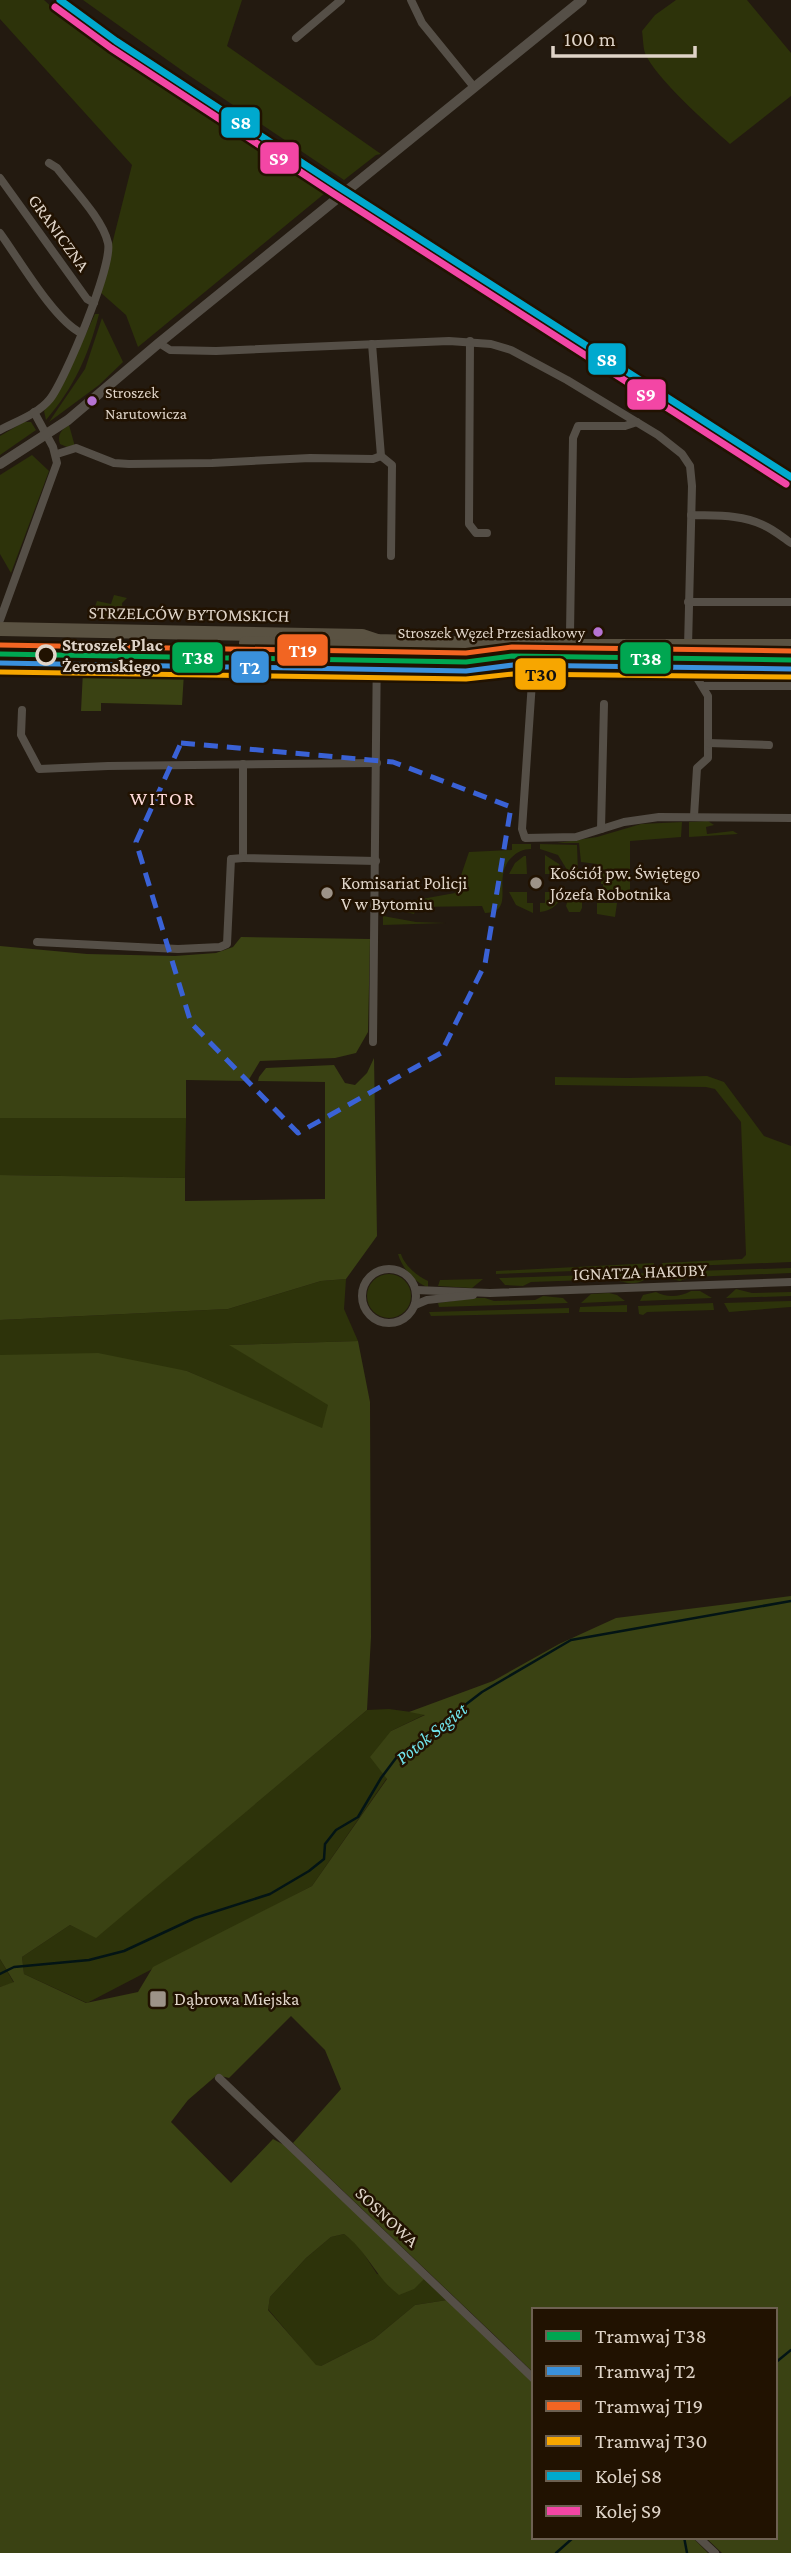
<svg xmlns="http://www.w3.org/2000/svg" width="791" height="2553" viewBox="0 0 791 2553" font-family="'Crimson Pro',serif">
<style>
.green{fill:#2d330a}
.forest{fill:#3a4213}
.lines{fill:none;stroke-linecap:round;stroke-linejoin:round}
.stream{stroke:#031415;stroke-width:2.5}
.minor{stroke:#554f47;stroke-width:8}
.tertiary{stroke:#554f47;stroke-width:10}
.trunk{stroke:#5a5242;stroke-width:14}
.rail-1-casing{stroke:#211201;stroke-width:12}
.rail-2-casing{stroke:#211201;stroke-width:12}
.rail-1{stroke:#00a9ce;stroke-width:7}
.rail-2{stroke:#f346a5;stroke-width:7}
.tram-1-casing{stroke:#211201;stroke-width:10}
.tram-2-casing{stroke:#211201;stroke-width:10}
.tram-3-casing{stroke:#211201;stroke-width:10}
.tram-4-casing{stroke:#211201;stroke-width:10}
.tram-1{stroke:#00a651;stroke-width:5}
.tram-2{stroke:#3a90db;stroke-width:5}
.tram-3{stroke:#f26522;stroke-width:5}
.tram-4{stroke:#f7a600;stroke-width:5}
.marked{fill:none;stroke:#3a62d6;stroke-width:5;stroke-dasharray:14 9;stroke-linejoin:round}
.bus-dot{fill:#b673d3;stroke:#211201;stroke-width:2.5}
.stop-dot{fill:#211201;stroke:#dfd4c8;stroke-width:3.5}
.poi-dot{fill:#9d9388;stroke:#211201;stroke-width:2.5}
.labels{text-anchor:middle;stroke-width:5;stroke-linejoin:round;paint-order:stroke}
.bus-label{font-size:16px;fill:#dfd4c8;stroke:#211201;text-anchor:start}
.street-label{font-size:18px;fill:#dfd4c8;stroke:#211201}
.stop-label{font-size:18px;font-weight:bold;fill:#dfd4c8;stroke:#211201;text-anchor:start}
.poi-label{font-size:18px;fill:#dfd4c8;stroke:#211201;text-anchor:start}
.neighbourhood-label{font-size:19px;letter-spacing:2px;fill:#fedad9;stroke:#211201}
.water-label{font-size:19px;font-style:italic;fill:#71e5ee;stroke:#211201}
.line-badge{stroke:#211201;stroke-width:2.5}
.badge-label{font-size:19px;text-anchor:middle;font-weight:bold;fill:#fff}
.pale-badge-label{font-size:19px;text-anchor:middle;font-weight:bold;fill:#111}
</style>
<rect width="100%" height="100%" fill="#231a10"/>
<g class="green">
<polygon points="0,0 44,0 54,9 330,189 138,347 126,315 100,292 132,165 0,19"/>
<polygon points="83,0 242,0 227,46 381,154 376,155 344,180 187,74"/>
<path d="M676,0H747L791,53V96L730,144C709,125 655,78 645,53C643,47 643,37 642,31L655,15Z"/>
<path d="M95,314H99C88,357 74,387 46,420L44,411L62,386Z"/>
<polygon points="102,318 123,362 99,385 49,422 85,369"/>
<polygon points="24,422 31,422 36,430 0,455 0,436"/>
<path d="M69,425L74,443V445L67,447L60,444C57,435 61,430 69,425Z"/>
<polygon points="32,455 49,471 11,573 0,554 0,475"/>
<polygon points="114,595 127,598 122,603 123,620 91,618 97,601 111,604"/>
<polygon points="708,821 714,825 706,827 707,834 733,831 738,834 689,837 689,822"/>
<polygon points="682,822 681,837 630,841 630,899 598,901 598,892 603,891 603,884 601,884 601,868 598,867 597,864 581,862 579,843 557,843 597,837 641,824"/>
<path d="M512,844H531V849C523,849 517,852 511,858C491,879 517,912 485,913L482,906L417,907L414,914L383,906L455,893L469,852L512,850Z"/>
<polygon points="540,844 577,845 578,873 569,873 558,855 540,849"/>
<polygon points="545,855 559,864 564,874 545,874"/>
<polygon points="524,856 526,856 527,874 509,874 515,863"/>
<polygon points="582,891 582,908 580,912 569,912 566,906 570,892"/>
<polygon points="509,892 527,892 527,903 533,903 533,913 516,905"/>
<path d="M545,892H564C560,903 552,911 540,912V903H545Z"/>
<polygon points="597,903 617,903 615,917 597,914"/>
<polygon points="383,916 416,922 446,923 383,925"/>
<polygon points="707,1076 724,1082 764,1136 791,1146 791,1262 663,1267 662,1263 742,1259 746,1255 741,1122 715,1089 706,1087 555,1085 555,1077 628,1078"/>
<polygon points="0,1118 186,1118 185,1178 0,1175"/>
<path d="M398,1254H401C404,1265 418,1277 428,1281V1287C415,1283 402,1268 398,1254Z"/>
<polygon points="654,1263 653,1268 496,1274 496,1271"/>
<polygon points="791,1268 791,1273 689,1277 680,1281 668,1278 664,1272"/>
<path d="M651,1273C642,1286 628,1285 615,1279L531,1282L523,1286L505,1285L499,1278Z"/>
<circle cx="389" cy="1296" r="22"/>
<polygon points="346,1279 344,1309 358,1341 230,1345 329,1405 322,1429 187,1371 0,1355 0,1320 228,1309 321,1281"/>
<polygon points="483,1279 472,1288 438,1286 440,1280"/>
<polygon points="736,1289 752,1293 791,1292 791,1296 726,1298"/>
<path d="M691,1291H700L712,1298L640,1301L643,1295L656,1292C667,1298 680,1297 691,1291Z"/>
<polygon points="609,1293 617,1295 625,1301 581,1303 591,1294"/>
<polygon points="543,1296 563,1298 568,1303 439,1307 438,1303 475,1298 485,1298 494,1301 535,1300"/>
<polygon points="791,1301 791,1307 729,1312 724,1303"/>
<polygon points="713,1303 714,1310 647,1312 643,1315 639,1314 638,1306"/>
<polygon points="627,1305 627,1312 579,1312 580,1307"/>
<polygon points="569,1308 569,1313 431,1316 429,1312"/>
<polygon points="389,1709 426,1714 391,1731 387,1778 312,1886 87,2003 24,1974 22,1957 70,1925 96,1937 367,1710"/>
<polygon points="0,1959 14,1983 0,1987"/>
<polygon points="344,2234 358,2245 377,2274 425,2278 447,2300 415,2305 374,2339 321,2366 316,2366 268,2309 270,2297 306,2258 331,2237"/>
</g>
<g class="forest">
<polygon points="83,671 184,673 182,705 101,703 101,711 81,711"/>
<polygon points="241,937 370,939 368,1032 356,1053 335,1058 260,1061 248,1081 186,1080 186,1118 0,1118 0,946 87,954 175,956 216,953 233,947"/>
<polygon points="374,1058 377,1236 346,1279 321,1281 228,1309 0,1320 0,1175 185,1178 185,1201 325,1199 325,1082 258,1081 259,1077 266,1068 334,1065 345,1083 355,1085 367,1073"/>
<path d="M358,1341L370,1402L371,1637L367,1710L96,1938L70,1925L22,1957L24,1974L86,2003L138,1992L153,1967L312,1886L387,1779L370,1757L391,1731L425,1715L409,1712L493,1681L559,1644L616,1618L791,1596V2553H722L705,2537H775V2310H534V2373L293,2143L341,2089L325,2050L291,2016L229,2078L217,2075L188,2100L171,2122L231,2183L273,2139L288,2147L425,2278L414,2289L399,2295C375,2277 368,2252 344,2234L331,2237L306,2258L270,2297L268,2310L316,2365L321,2366L374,2339L415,2305L447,2300L534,2383V2537H692L708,2553H0V1987L14,1982L0,1959V1355L98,1353L187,1371L322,1428L328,1405L229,1345Z"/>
</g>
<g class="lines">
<g class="stream">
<polyline points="0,1974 14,1967 89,1960 124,1951 195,1918 270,1894 309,1871 324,1859 325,1844 336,1830 358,1817 381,1778 396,1758 482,1692 571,1640 791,1601"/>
<polyline points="775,2363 791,2350"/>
<polyline points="684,2537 687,2553"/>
<polyline points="556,2553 574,2537"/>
</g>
<g class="minor">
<polyline points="411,0 422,23 474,87"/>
<polyline points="296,38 341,0"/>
<polyline points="0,178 87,299 94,303"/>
<path d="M0,233C19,259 54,320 81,333"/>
<polyline points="470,341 469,524 476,533 487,533"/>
<polyline points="159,343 170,350 216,351 449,341 491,344 511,350 567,380 658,435 682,454 690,466 692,486 688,647 694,673 708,696 708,758 697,768 694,816"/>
<polyline points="372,344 381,456 392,465 391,556"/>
<path d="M0,430C17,421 38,414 50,399C65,380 113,265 108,243C103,219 72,188 57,168L49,163"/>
<polyline points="57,454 76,448 114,463 129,464 212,463 310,458 373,459 381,456"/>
<path d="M691,515C714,516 741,514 763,525C773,529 782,537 791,543"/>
<polyline points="688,602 791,602"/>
<polyline points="0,620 57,463 53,447 34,412"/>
<polyline points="570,634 573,438 578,426 625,426 637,422"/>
<polyline points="532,682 522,829 525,838 576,837 624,822 659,817 791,818"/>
<polyline points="703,686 791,686"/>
<polyline points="22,710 21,735 39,769 108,766 377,763"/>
<polyline points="708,743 769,745"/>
<polyline points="243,764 243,858 376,861"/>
<polyline points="601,829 604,704"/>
<polyline points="37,942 178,949 220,947 227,944 231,859 243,858"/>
<polyline points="373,1042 377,641"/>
<circle cx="389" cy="1296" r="27"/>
<polyline points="416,1290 490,1293 791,1282"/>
<polyline points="415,1305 427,1300 473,1295"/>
<polyline points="219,2078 534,2379"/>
<polyline points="698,2537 715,2553"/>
</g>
<polyline class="tertiary" points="0,464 68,420 159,343 582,0"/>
<g class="trunk">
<polyline points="0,629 362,636 377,641 550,646 791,646"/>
<polyline points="246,643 363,648 377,641"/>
</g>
<defs>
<polyline id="rail-1" points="60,0 116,41 339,187 791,477"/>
<polyline id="rail-2" points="55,7 111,48 334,194 786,484"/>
</defs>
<use href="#rail-1" class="rail-1-casing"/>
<use href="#rail-2" class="rail-2-casing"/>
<use href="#rail-1" class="rail-1"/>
<use href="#rail-2" class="rail-2"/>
<defs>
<polyline id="tram-1" points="0,654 466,662 512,656 791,660"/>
<polyline id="tram-2" points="0,663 466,671 513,665 791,669"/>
<polyline id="tram-3" points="0,645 466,653 512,647 791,651"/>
<polyline id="tram-4" points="0,672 466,679 513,674 791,677"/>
</defs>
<use href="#tram-1" class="tram-1-casing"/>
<use href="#tram-2" class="tram-2-casing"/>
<use href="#tram-3" class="tram-3-casing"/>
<use href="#tram-4" class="tram-4-casing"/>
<use href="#tram-1" class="tram-1"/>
<use href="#tram-2" class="tram-2"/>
<use href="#tram-3" class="tram-3"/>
<use href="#tram-4" class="tram-4"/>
</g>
<path class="marked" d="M181,743L393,762L511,807L485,964L441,1053L298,1133L191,1023L136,842Z"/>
<g class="bus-dot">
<circle cx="92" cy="401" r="6"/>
<circle cx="598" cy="632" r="6"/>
</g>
<circle class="stop-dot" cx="46" cy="655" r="9"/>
<g class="poi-dot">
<circle cx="536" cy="883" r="7"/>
<circle cx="327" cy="893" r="7"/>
<rect x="149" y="1990" width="18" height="18" rx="3.5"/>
</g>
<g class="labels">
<g class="bus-label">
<text x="105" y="398">Stroszek<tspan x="105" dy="21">Narutowicza</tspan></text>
<text x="585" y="638" text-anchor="end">Stroszek Węzeł Przesiadkowy</text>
</g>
<g class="street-label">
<text transform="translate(59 233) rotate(54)" y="6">GRANICZNA</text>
<text transform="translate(189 614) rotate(1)" y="6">STRZELCÓW BYTOMSKICH</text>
<text transform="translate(640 1272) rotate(-2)" y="6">IGNATZA HAKUBY</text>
<text transform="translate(387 2217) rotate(43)" y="6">SOSNOWA</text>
</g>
<g class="stop-label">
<text x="62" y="651">Stroszek Plac<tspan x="62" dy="21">Żeromskiego</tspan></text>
</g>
<g class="poi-label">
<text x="550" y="879">Kościół pw. Świętego<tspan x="550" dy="21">Józefa Robotnika</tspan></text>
<text x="341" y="889">Komisariat Policji<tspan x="341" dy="21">V w Bytomiu</tspan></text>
<text x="174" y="2005">Dąbrowa Miejska</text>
</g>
<g class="neighbourhood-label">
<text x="163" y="805">WITOR</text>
</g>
<g class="water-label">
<text transform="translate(431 1733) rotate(-39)" y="7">Potok Segiet</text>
</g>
</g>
<g class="line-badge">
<rect x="220" y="106" width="41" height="33" rx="7" fill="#00a9ce"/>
<rect x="259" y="141" width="41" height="34" rx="7" fill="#f346a5"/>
<rect x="587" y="342" width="40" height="34" rx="7" fill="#00a9ce"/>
<rect x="626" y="378" width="41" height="33" rx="7" fill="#f346a5"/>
<rect x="276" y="633" width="53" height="34" rx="7" fill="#f26522"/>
<rect x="171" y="641" width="53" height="33" rx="7" fill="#00a651"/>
<rect x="619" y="641" width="53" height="34" rx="7" fill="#00a651"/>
<rect x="230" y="650" width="40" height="34" rx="7" fill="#3a90db"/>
<rect x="514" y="657" width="53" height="34" rx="7" fill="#f7a600"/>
</g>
<g class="badge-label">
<text x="241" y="129">S8</text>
<text x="279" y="165">S9</text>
<text x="607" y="366">S8</text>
<text x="646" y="401">S9</text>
<text x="303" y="657">T19</text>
<text x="198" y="664">T38</text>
<text x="646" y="665">T38</text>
<text x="250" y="674">T2</text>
</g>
<g class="pale-badge-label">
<text x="541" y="681">T30</text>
</g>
<rect x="532" y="2308" width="245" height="231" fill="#211201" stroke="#6d6051" stroke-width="2"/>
<rect x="546" y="2331" width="35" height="10" fill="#00a651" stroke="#6d6051" stroke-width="2"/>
<text x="595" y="2343" font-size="21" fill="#dfd4c8">Tramwaj T38</text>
<rect x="546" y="2366" width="35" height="10" fill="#3a90db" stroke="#6d6051" stroke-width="2"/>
<text x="595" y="2378" font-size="21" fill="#dfd4c8">Tramwaj T2</text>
<rect x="546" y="2401" width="35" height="10" fill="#f26522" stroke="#6d6051" stroke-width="2"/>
<text x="595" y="2413" font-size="21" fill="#dfd4c8">Tramwaj T19</text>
<rect x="546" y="2436" width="35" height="10" fill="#f7a600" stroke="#6d6051" stroke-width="2"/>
<text x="595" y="2448" font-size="21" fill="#dfd4c8">Tramwaj T30</text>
<rect x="546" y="2471" width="35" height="10" fill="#00a9ce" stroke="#6d6051" stroke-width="2"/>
<text x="595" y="2483" font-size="21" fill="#dfd4c8">Kolej S8</text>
<rect x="546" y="2506" width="35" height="10" fill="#f346a5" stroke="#6d6051" stroke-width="2"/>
<text x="595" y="2518" font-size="21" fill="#dfd4c8">Kolej S9</text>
<path d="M553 46v10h142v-10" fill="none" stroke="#dfd4c8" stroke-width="3.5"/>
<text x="564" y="46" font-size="21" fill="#dfd4c8" stroke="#211201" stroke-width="5" paint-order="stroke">100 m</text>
</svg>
